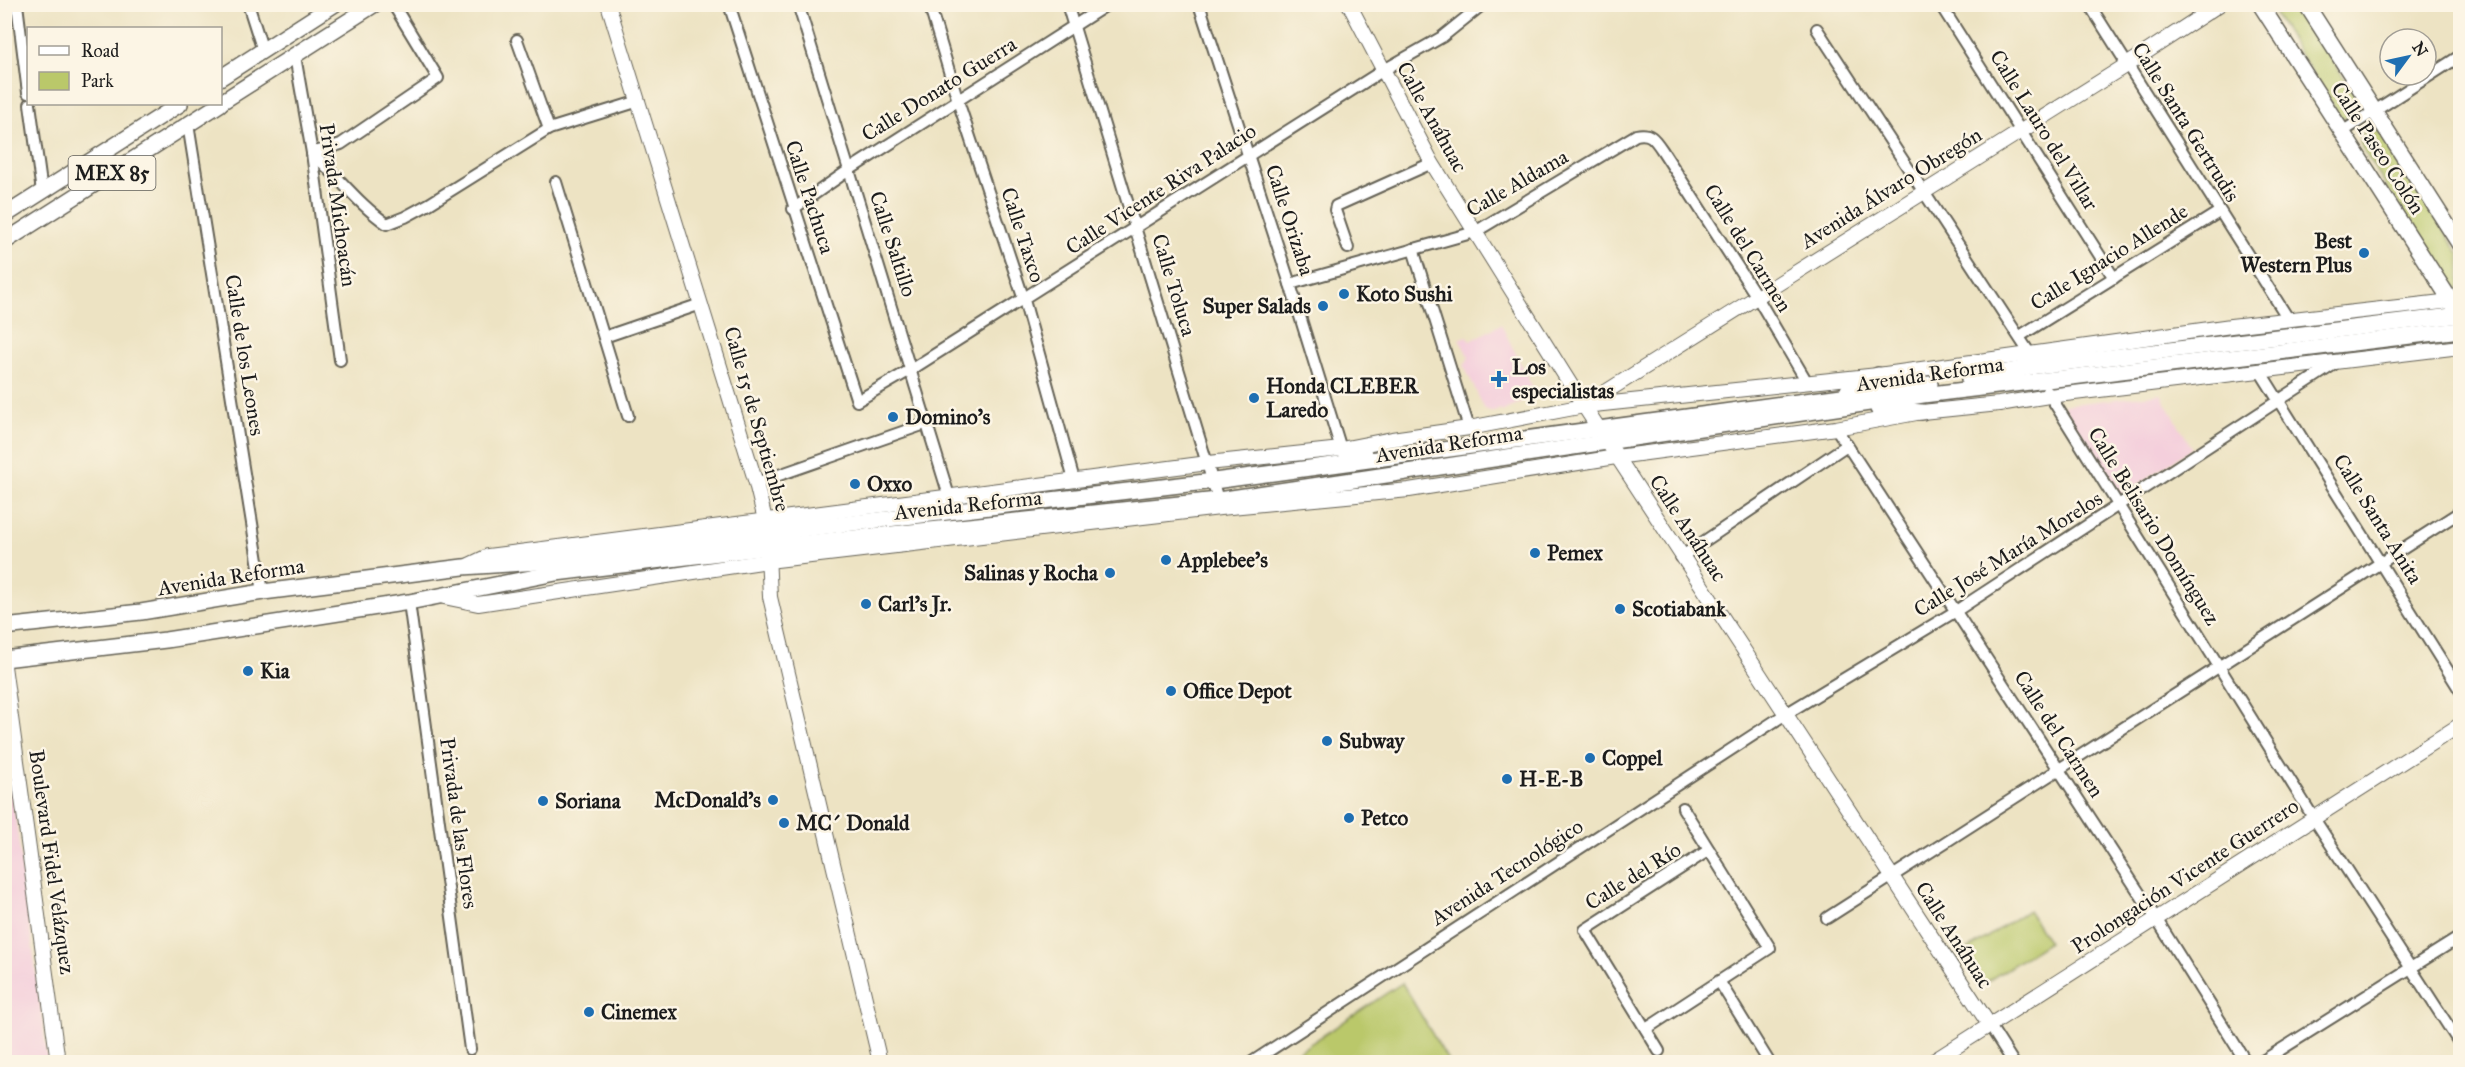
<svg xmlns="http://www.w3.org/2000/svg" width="2465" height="1067" viewBox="0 0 2465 1067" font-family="'IM FELL Great Primer',serif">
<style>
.built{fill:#f4cfdc}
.green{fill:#bac86a;stroke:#6b7243;stroke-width:1.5}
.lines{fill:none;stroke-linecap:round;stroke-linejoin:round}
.street-casing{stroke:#656256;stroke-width:14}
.secondary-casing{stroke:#656256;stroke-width:16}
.primary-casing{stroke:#656256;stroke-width:18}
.street{stroke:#fff;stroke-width:10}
.secondary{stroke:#fff;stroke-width:14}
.primary{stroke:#fff;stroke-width:15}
.poi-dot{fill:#1f6fb2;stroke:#fcf5e5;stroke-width:2}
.labels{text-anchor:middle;stroke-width:5;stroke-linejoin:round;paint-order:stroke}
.shield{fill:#fcf5e5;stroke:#5f5d58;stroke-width:1.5}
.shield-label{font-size:20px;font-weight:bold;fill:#1c1c1c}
.street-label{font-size:21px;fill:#1c1c1c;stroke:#fcf5e5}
.poi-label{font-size:21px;font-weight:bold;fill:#1c1c1c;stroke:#fcf5e5;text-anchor:start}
</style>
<rect width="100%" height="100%" fill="#fcf5e5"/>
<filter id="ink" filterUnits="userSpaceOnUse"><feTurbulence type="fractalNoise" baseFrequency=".0167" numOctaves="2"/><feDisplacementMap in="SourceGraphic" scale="12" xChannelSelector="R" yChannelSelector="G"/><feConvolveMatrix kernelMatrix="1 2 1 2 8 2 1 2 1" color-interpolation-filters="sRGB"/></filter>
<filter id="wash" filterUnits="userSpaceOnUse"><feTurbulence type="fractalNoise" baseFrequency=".008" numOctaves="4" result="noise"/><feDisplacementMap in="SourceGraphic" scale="24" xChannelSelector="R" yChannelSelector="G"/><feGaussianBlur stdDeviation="1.35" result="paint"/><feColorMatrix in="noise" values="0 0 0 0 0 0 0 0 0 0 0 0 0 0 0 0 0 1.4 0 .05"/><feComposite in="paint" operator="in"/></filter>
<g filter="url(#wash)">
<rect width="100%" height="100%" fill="#ede3c3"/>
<g class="built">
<polygon points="1501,324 1534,391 1526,396 1526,399 1502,412 1500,409 1495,412 1485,410 1464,366 1469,357 1459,339 1467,336 1471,341"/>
<polygon points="2161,394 2192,448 2121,496 2063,405"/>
<polygon points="4,739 5,739 48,1062 5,1062"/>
</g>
<g class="green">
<polygon points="2269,5 2298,5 2362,106 2342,120"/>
<polygon points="2370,130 2379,132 2384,137 2460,255 2460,289 2449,285 2363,150 2360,141 2364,133"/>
<polygon points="2028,910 2049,942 1980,986 1960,955"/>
<polygon points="1402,983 1449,1062 1283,1062"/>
</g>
</g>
<g filter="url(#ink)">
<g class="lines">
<defs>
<g id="street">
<polyline points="17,4 28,93"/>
<polyline points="248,4 263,51"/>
<polyline points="729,4 857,401 912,369 1382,71 1442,37 1483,4"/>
<polyline points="798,4 949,496"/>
<polyline points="929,4 958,101 1024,300 1074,480"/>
<polyline points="1067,4 1220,506"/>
<polyline points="1199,4 1290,284 1341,449"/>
<polyline points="1940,4 2114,278"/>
<polyline points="2089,4 2289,320"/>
<polyline points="1817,29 2034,360"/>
<polyline points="517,40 549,129"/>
<polyline points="295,56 312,153 340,360"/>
<polyline points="30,104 42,192"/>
<polyline points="188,124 263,592"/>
<polyline points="2342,132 2460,56"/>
<path d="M312,153C338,176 358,204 387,224L405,217L429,204L549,129L639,101"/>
<polyline points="312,153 341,144 438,78 393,4"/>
<polyline points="556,182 628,416"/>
<polyline points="793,209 849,170 1108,4"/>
<polyline points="1348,248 1335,210 1336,206 1432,163"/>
<polyline points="1413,249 1469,428"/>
<path d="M1290,284L1475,232L1636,135C1650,132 1654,138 1662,150L1757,297L1807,382"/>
<polyline points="2020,336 2219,212"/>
<polyline points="604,337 701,304"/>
<polyline points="2260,371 2460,690"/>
<polyline points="2047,391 2313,817 2460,1044"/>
<polyline points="1836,428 2157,920 2246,1062"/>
<polyline points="756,483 928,423"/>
<polyline points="1681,557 1847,445"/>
<polyline points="409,602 470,1049"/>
<polyline points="1827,918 2460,512"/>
<polyline points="1719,981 1769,1062"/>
<polyline points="1990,1026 2013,1062"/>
<polyline points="1646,1029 1770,948 1683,808"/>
<polyline points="1659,1051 1585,930 1709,850"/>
<polyline points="1252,1062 1784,715 1956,611 2336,363"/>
<polyline points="2261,1062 2460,937"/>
</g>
<g id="secondary">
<polyline points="608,4 756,483 767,528"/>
<polyline points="1349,4 1432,163 1584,406 1990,1026"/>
<polyline points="1588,403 2128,64 2220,4"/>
<polyline points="768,553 770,597 880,1062"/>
<polyline points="469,565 488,556 1208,463 1341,449 1392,439 1469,428 1584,406 1878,375 2231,326 2460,300"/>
<polyline points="444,597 478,604 768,561 1220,508 1409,490 1616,457 1836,428 1922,412 1999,404 2049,396 2460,347"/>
<polyline points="4,666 58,1062"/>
<polyline points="1932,1062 2460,725"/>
</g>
<g id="primary">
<polyline points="2260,4 2460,315"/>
<polyline points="2306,4 2460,245"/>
<polyline points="220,78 335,4"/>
<polyline points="220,103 375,4"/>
<polyline points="4,216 180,104"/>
<polyline points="4,242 220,104"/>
<polyline points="1969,379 2037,366 2460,315"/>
<polyline points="1848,390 1878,375"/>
<polyline points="1878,409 1922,412"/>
<polyline points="1341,449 1358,456 1366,456"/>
<polyline points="4,627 141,612 263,592 463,567 554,561 767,533 1214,481 1930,384"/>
<polyline points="4,659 166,640 409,602 556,573 768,547 1218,500 1923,395 2460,330"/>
</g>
</defs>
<use href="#street" class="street-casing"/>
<use href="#secondary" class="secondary-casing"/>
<use href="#primary" class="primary-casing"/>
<use href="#street" class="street"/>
<use href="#secondary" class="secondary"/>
<use href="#primary" class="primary"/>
</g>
</g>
<g class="poi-dot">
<circle cx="2364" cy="253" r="6"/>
<circle cx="1344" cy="294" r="6"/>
<circle cx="1323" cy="306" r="6"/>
<path d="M1496 370h6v6h6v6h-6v6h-6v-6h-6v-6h6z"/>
<circle cx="1254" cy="398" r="6"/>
<circle cx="893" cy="417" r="6"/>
<circle cx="855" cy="484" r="6"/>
<circle cx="1535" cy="553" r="6"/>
<circle cx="1166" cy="560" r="6"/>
<circle cx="1110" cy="573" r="6"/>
<circle cx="866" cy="604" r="6"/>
<circle cx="1620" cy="609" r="6"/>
<circle cx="248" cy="671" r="6"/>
<circle cx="1171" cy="691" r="6"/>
<circle cx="1327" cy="741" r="6"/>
<circle cx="1590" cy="758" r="6"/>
<circle cx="1507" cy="779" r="6"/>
<circle cx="773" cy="800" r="6"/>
<circle cx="543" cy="801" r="6"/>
<circle cx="1349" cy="818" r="6"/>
<circle cx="784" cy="823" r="6"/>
<circle cx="589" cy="1012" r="6"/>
</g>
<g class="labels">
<rect class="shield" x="68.5" y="156" width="87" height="34" rx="4.5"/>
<g class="shield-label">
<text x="112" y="180">MEX 85</text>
</g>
<g class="street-label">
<text transform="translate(939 89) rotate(-32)" y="7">Calle Donato Guerra</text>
<text transform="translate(1432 117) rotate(61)" y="7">Calle Anáhuac</text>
<text transform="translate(2186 122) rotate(58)" y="7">Calle Santa Gertrudis</text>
<text transform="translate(2044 130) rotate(58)" y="7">Calle Lauro del Villar</text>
<text transform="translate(2378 148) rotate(57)" y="7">Calle Paseo Colón</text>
<text transform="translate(1517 183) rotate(-30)" y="7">Calle Aldama</text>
<text transform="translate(1891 188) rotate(-32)" y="7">Avenida Álvaro Obregón</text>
<text transform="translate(1161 189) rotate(-33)" y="7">Calle Vicente Riva Palacio</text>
<text transform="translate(810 197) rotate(72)" y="7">Calle Pachuca</text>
<text transform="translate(338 205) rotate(82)" y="7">Privada Michoacán</text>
<text transform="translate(1290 220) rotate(72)" y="7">Calle Orizaba</text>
<text transform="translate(1023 235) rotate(72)" y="7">Calle Taxco</text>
<text transform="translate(893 244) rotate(72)" y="7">Calle Saltillo</text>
<text transform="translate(1748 248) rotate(58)" y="7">Calle del Carmen</text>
<text transform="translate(2109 257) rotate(-32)" y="7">Calle Ignacio Allende</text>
<text transform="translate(1174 285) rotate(73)" y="7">Calle Toluca</text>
<text transform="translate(245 355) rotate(81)" y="7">Calle de los Leones</text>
<text transform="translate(1930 374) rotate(-8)" y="7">Avenida Reforma</text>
<text transform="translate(757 419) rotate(74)" y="7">Calle 15 de Septiembre</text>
<text transform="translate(1449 444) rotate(-9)" y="7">Avenida Reforma</text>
<text transform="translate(968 505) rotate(-6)" y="7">Avenida Reforma</text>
<text transform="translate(2378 519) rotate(58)" y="7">Calle Santa Anita</text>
<text transform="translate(2154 526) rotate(58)" y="7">Calle Belisario Domínguez</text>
<text transform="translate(1688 528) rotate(57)" y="7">Calle Anáhuac</text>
<text transform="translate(2008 554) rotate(-32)" y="7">Calle José María Morelos</text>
<text transform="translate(231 577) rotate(-9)" y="7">Avenida Reforma</text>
<text transform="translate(2059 734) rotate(57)" y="7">Calle del Carmen</text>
<text transform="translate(459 823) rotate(82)" y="7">Privada de las Flores</text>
<text transform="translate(52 862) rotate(82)" y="7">Boulevard Fidel Velázquez</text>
<text transform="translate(1507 872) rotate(-33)" y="7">Avenida Tecnológico</text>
<text transform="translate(1633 876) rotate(-32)" y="7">Calle del Río</text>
<text transform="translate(2185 876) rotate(-33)" y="7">Prolongación Vicente Guerrero</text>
<text transform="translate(1954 935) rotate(57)" y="7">Calle Anáhuac</text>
</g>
<g class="poi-label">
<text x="2352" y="248" text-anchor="end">Best<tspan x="2352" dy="24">Western Plus</tspan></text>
<text x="1356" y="301">Koto Sushi</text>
<text x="1311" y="313" text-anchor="end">Super Salads</text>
<text x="1512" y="374">Los<tspan x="1512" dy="24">especialistas</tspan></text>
<text x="1266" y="393">Honda CLEBER<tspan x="1266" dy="24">Laredo</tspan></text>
<text x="905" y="424">Domino's</text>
<text x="867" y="491">Oxxo</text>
<text x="1547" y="560">Pemex</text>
<text x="1178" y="567">Applebee's</text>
<text x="1098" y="580" text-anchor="end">Salinas y Rocha</text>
<text x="878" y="611">Carl's Jr.</text>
<text x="1632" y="616">Scotiabank</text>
<text x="260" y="678">Kia</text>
<text x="1183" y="698">Office Depot</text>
<text x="1339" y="748">Subway</text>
<text x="1602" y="765">Coppel</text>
<text x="1519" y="786">H-E-B</text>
<text x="761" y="807" text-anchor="end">McDonald's</text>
<text x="555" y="808">Soriana</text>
<text x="1361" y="825">Petco</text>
<text x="796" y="830">MC´ Donald</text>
<text x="601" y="1019">Cinemex</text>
</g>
</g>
<rect width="2465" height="1067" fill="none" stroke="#fcf5e5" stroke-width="24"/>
<rect x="27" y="27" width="195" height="78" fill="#fcf5e5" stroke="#a29e95" stroke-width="1.5"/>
<rect x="39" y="46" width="30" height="9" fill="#ffffff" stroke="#a29e95" stroke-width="1.5"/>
<text x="81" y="57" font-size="18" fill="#1c1c1c">Road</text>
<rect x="39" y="72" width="30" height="18" fill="#bac86a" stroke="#a29e95" stroke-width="1.5"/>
<text x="81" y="87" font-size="18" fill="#1c1c1c">Park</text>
<g transform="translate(2408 57) rotate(57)"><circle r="28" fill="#fcf5e5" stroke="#a29e95" stroke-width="1.5"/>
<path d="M0-4.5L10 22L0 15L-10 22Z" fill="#1f6fb2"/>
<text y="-9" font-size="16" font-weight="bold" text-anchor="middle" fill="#1c1c1c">N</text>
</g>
</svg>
